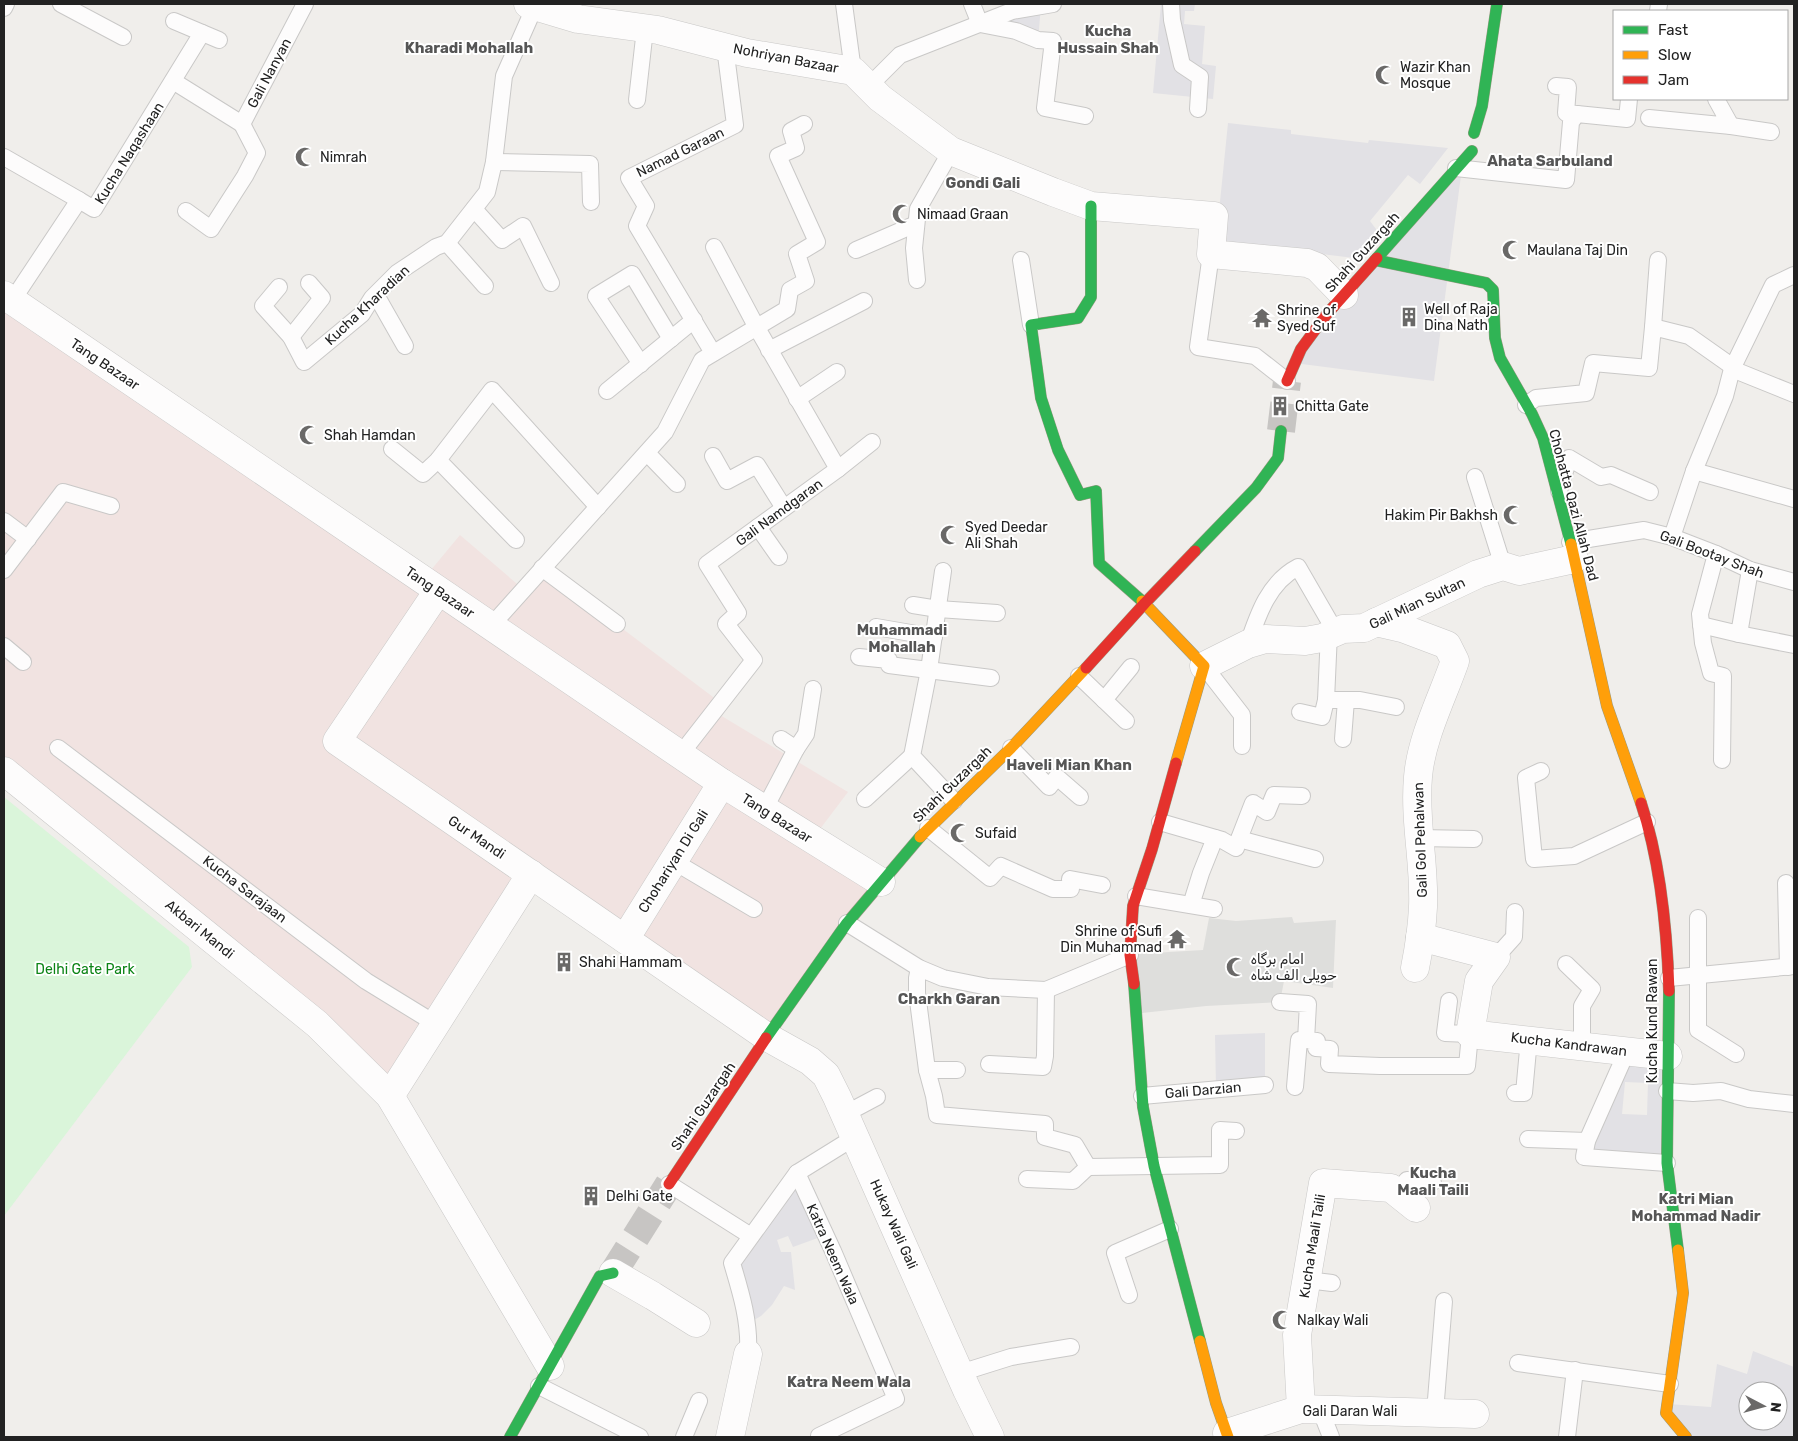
<svg xmlns="http://www.w3.org/2000/svg" width="1798" height="1441" viewBox="0 0 1798 1441" font-family="Rubik,'Noto Sans Arabic',sans-serif">
<style>
.commercial{fill:#f1e3e1}
.religious{fill:#dededc}
.park{fill:#daf5da}
.plaza{fill:#e2e1e5;fill-rule:evenodd}
.lines{fill:none;stroke-linecap:round;stroke-linejoin:round}
.secondary-tunnel{stroke:#c7c5c3;stroke-width:28;stroke-dasharray:28 14;stroke-linecap:butt}
.lane-casing{stroke:#c9c8c7;stroke-width:18}
.street-casing{stroke:#c9c8c7;stroke-width:29}
.fast-casing{stroke:#999a82;stroke-width:12}
.slow-casing{stroke:#999a82;stroke-width:12}
.jam-casing{stroke:#999a82;stroke-width:12}
.lane{stroke:#fdfcfc;stroke-width:16}
.street{stroke:#fdfcfc;stroke-width:28}
.fast{stroke:#30b455;stroke-width:11}
.slow{stroke:#ff9f0a;stroke-width:11}
.jam{stroke:#e5322d;stroke-width:11}
.labels{text-anchor:middle;stroke-width:4;stroke-linejoin:round;paint-order:stroke}
.street-label{font-size:14px;fill:#222;stroke:#fff}
.poi-label{font-size:14px;fill:#222;stroke:#fff;text-anchor:start}
.park-label{font-size:14px;fill:#0c8416;stroke:#fff}
.neighbourhood-label{font-size:15px;font-weight:bold;fill:#555;stroke:#fff}
</style>
<rect width="100%" height="100%" fill="#f0eeeb"/>
<polygon class="commercial" points="4,294 426,576 460,535 523,589 542,568 721,703 715,712 848,792 814,837 881,882 767,1037 531,875 390,1096 4,778"/>
<polygon class="religious" points="1292,917 1294,923 1336,920 1333,988 1284,981 1280,1002 1206,1006 1142,1013 1136,954 1203,950 1209,918 1236,921"/>
<polygon class="park" points="4,797 189,947 192,967 4,1216"/>
<g class="plaza">
<polygon points="1161,4 1195,4 1194,11 1185,11 1184,24 1205,26 1202,64 1216,66 1213,99 1153,93"/>
<polygon points="1041,6 1038,40 980,24"/>
<polygon points="1228,123 1291,130 1291,134 1368,143 1369,140 1448,148 1420,184 1408,175 1370,221 1379,233 1354,258 1216,241"/>
<polygon points="1462,168 1434,381 1294,363"/>
<polygon points="1265,1033 1265,1085 1216,1089 1215,1035"/>
<path d="M1627,1051L1668,1056L1667,1163L1584,1157ZM1625,1082L1648,1083L1647,1115L1622,1114Z"/>
<polygon points="797,1173 826,1235 793,1247 788,1236 777,1240 781,1252 791,1252 795,1290 784,1286 772,1305 761,1316 747,1324 732,1263"/>
<path d="M1753,1351L1794,1367V1437H1686L1668,1404L1711,1407L1717,1364L1747,1374ZM1748,1391H1778V1421H1748Z"/>
</g>
<g class="lines">
<g class="secondary-tunnel">
<polyline points="1281,431 1287,381"/>
<polyline points="613,1273 669,1184"/>
</g>
<defs>
<g id="lane">
<polyline points="61,4 123,37"/>
<polyline points="844,4 853,71"/>
<polyline points="972,4 980,24 1016,31 1038,40 1053,41 1045,108 1085,116"/>
<polyline points="1171,4 1172,20 1182,65 1200,77 1198,109"/>
<polyline points="4,8 6,4"/>
<polyline points="1658,11 1659,4"/>
<polyline points="174,21 219,40"/>
<polyline points="173,81 242,124 305,4"/>
<polyline points="1556,86 1568,87 1566,113 1577,114"/>
<polyline points="868,87 900,55 1012,11 1053,4"/>
<polyline points="637,100 645,29"/>
<polyline points="1649,118 1731,126 1716,99"/>
<polyline points="1731,126 1771,132"/>
<polyline points="4,157 79,200"/>
<polyline points="494,162 590,164 591,202"/>
<polyline points="1456,168 1566,180 1571,122 1577,114 1627,119 1629,99"/>
<polyline points="474,209 502,240 523,226 551,283"/>
<polyline points="186,211 211,229 245,176 257,153 242,124"/>
<polyline points="447,243 485,286"/>
<polyline points="856,250 916,224"/>
<polyline points="1211,254 1198,347 1255,356 1287,381"/>
<polyline points="1021,260 1031,325"/>
<polyline points="917,280 914,248 918,209 951,151"/>
<polyline points="279,287 263,306 291,337 304,362 362,314 372,298 397,273 436,247 447,243 487,192 494,162 504,76 535,6"/>
<polyline points="376,295 405,346"/>
<polyline points="12,301 79,200 94,209 202,33"/>
<polyline points="1653,327 1658,260"/>
<polyline points="291,337 322,298 309,283"/>
<polyline points="769,350 864,301"/>
<polyline points="713,353 637,226 646,206 629,178 735,125 725,47"/>
<polyline points="641,364 596,296 632,274 671,339"/>
<polyline points="1732,369 1794,394"/>
<polyline points="607,391 694,320"/>
<polyline points="797,399 837,372"/>
<polyline points="1526,405 1536,398 1586,393 1593,363 1649,368 1653,327 1689,336 1733,367"/>
<polyline points="392,449 423,474 438,460 492,390 598,507"/>
<polyline points="647,453 677,484"/>
<polyline points="713,456 727,481 757,465 784,508"/>
<polyline points="438,460 516,540"/>
<polyline points="838,469 872,442"/>
<polyline points="1694,471 1794,499"/>
<polyline points="1475,477 1503,566"/>
<polyline points="1559,491 1569,458 1601,477 1611,475 1650,492"/>
<polyline points="4,521 28,539"/>
<polyline points="758,527 779,557"/>
<polyline points="1672,537 1694,471 1725,396 1732,369 1773,285 1794,275"/>
<polyline points="1570,542 1644,530 1672,537 1716,554 1750,570 1794,582"/>
<polyline points="1716,554 1700,614 1703,643 1711,673 1723,676 1722,760"/>
<polyline points="542,568 617,624"/>
<polyline points="4,570 63,492 111,506"/>
<polyline points="943,571 929,670 912,756 954,801"/>
<polyline points="913,605 938,609 997,613"/>
<polyline points="1701,625 1739,634 1750,570"/>
<polyline points="491,626 665,432 702,360 787,309 790,290 806,281 797,254 817,242 778,156 796,148 791,131 804,124"/>
<polyline points="876,627 934,637"/>
<polyline points="1329,633 1326,700 1360,700 1396,707"/>
<polyline points="1739,634 1794,645"/>
<path d="M1248,644C1258,614 1269,582 1298,567L1335,631"/>
<polyline points="4,646 23,662"/>
<polyline points="859,657 889,660 889,665 991,678"/>
<polyline points="1204,666 1242,715 1242,746"/>
<polyline points="1079,676 1126,721"/>
<polyline points="1104,700 1131,667"/>
<polyline points="1300,712 1322,717 1326,700"/>
<polyline points="781,739 796,749"/>
<polyline points="1343,739 1346,700"/>
<polyline points="58,748 366,981 436,1024"/>
<polyline points="1011,748 1049,787 1057,777 1080,797"/>
<polyline points="680,755 754,660 726,624 738,613 707,564 838,469 757,328 714,247"/>
<polyline points="1541,771 1526,778 1534,859 1574,856 1647,822"/>
<polyline points="865,799 912,756"/>
<polyline points="764,810 796,749 806,734 813,689"/>
<polyline points="1160,822 1222,840 1236,848 1239,839 1315,859"/>
<polyline points="928,828 990,878 1001,866 1053,889 1071,889 1070,879 1102,885"/>
<polyline points="1419,838 1474,839"/>
<polyline points="1239,839 1253,803 1267,812 1274,795 1302,796"/>
<polyline points="673,861 754,909"/>
<polyline points="1786,883 1788,967"/>
<polyline points="1136,896 1214,909"/>
<polyline points="1191,905 1201,873 1215,838"/>
<polyline points="1698,918 1698,1030 1736,1054"/>
<polyline points="847,923 919,968 943,978 988,987 1046,990 1130,955"/>
<polyline points="1496,957 1514,937 1515,912"/>
<polyline points="1566,964 1592,989 1582,1006 1582,1046"/>
<polyline points="919,968 917,978 917,993 927,1070 934,1096 937,1115 1045,1124 1045,1137 1075,1145 1088,1167 1220,1165 1220,1130 1236,1131"/>
<polyline points="1669,978 1794,966"/>
<polyline points="1280,1002 1308,1004 1306,1040 1317,1041 1316,1048 1330,1049 1329,1064 1380,1066 1467,1066 1470,1034 1445,1033 1449,1001"/>
<polyline points="1627,1051 1587,1141 1584,1157 1667,1163"/>
<polyline points="989,1064 1043,1067 1045,1056 1046,990"/>
<polyline points="927,1070 957,1070"/>
<polyline points="1295,1087 1299,1040 1306,1040"/>
<polyline points="1667,1091 1693,1093 1721,1091 1749,1099 1794,1104"/>
<polyline points="1515,1093 1524,1093 1529,1039"/>
<polyline points="1142,1096 1265,1085"/>
<polyline points="845,1114 877,1097"/>
<polyline points="1528,1139 1587,1141"/>
<polyline points="1027,1179 1073,1181 1088,1167"/>
<polyline points="669,1184 751,1236"/>
<polyline points="1396,1193 1407,1180 1433,1182"/>
<polyline points="1307,1280 1332,1283"/>
<polyline points="1129,1295 1115,1253 1170,1229"/>
<path d="M748,1354C750,1322 741,1293 732,1263L797,1173"/>
<polyline points="1518,1363 1670,1384"/>
<polyline points="960,1373 1011,1357 1071,1347"/>
<polyline points="539,1386 640,1437"/>
<polyline points="1320,1409 1331,1437"/>
<polyline points="1435,1412 1444,1301"/>
<polyline points="684,1437 699,1401"/>
<polyline points="819,1437 819,1436 896,1399 833,1251 797,1173 855,1137"/>
<polyline points="1567,1437 1575,1370"/>
</g>
<g id="street">
<polyline points="528,4 578,19 658,30 747,53 853,71 880,98 951,151 1053,192 1091,206 1214,216 1211,254 1307,263 1317,267 1344,295"/>
<polyline points="4,295 722,783 881,882"/>
<polyline points="438,591 337,741 767,1037 810,1061 826,1075 837,1097 967,1390 990,1437"/>
<path d="M1376,622L1402,628L1447,645L1455,661C1442,698 1421,739 1418,777C1414,821 1425,864 1423,907C1422,928 1419,948 1415,968"/>
<polyline points="1204,666 1248,644 1265,639 1305,641 1322,638 1343,629 1364,628 1478,574 1503,566 1519,571 1574,559"/>
<polyline points="4,771 317,1024 390,1096 550,1366"/>
<polyline points="1420,937 1496,957 1479,981 1470,1034 1668,1056"/>
<polyline points="625,939 722,783"/>
<polyline points="390,1096 531,874"/>
<polyline points="613,1273 653,1296 696,1323"/>
<polyline points="1301,1409 1297,1335 1323,1183 1391,1188 1416,1208"/>
<polyline points="1227,1433 1301,1409 1475,1414"/>
<polyline points="730,1437 748,1354"/>
</g>
<g id="fast">
<polyline points="1474,133 1482,106 1497,4"/>
<polyline points="1091,206 1091,297 1078,318 1031,325 1041,398 1058,450 1080,495 1096,491 1099,563 1142,601"/>
<polyline points="1377,258 1472,151"/>
<polyline points="1375,260 1486,283 1493,290 1495,338 1500,358 1532,414 1543,438 1571,544"/>
<polyline points="1195,551 1256,488 1278,458 1281,431"/>
<polyline points="1134,984 1143,1107 1154,1166 1200,1341"/>
<polyline points="1669,991 1667,1163 1678,1250"/>
<polyline points="766,1038 847,923 920,837"/>
<polyline points="510,1437 600,1276 613,1273"/>
</g>
<g id="slow">
<polyline points="1571,544 1607,706 1641,803"/>
<polyline points="1142,601 1204,666 1176,763"/>
<polyline points="920,837 1011,748 1086,668"/>
<polyline points="1678,1250 1683,1293 1666,1413 1686,1437"/>
<polyline points="1200,1341 1216,1403 1228,1437"/>
</g>
<g id="jam">
<polyline points="1287,381 1301,349 1326,315 1377,258"/>
<polyline points="1086,668 1145,603 1195,551"/>
<path d="M1641,803C1661,863 1667,929 1669,991"/>
<polyline points="1134,984 1130,955 1133,906 1152,849 1176,763"/>
<polyline points="669,1184 766,1038"/>
</g>
</defs>
<use href="#lane" class="lane-casing"/>
<use href="#street" class="street-casing"/>
<use href="#fast" class="fast-casing"/>
<use href="#slow" class="slow-casing"/>
<use href="#jam" class="jam-casing"/>
<use href="#lane" class="lane"/>
<use href="#street" class="street"/>
<use href="#fast" class="fast"/>
<use href="#slow" class="slow"/>
<use href="#jam" class="jam"/>
</g>
<defs>
<symbol id="mosque-bare" viewBox="-9 -9 18 18"><path d="M3.5-4.9A6 6 0 1 0 3.5 4.9A5 5 0 1 1 3.5-4.9Z" fill="#6a6968" stroke="#fff" stroke-width="2.5" paint-order="stroke"/></symbol>
<symbol id="building-bare" viewBox="-9 -9 18 18"><path d="M-4-6H4V6H1V3H-1V6H-4ZM-2.5-4.3h1.7v1.8h-1.7ZM.8-4.3h1.7v1.8H.8ZM-2.5-1h1.7V.8h-1.7ZM.8-1h1.7V.8H.8Z" fill="#6a6968" stroke="#fff" stroke-width="2.5" paint-order="stroke"/></symbol>
<symbol id="temple-bare" viewBox="-9 -9 18 18"><path d="M0-6L5-2H3V0L6.5 2.5H4V6H1.5V3h-3V6H-4V2.5H-6.5L-3 0V-2H-5Z" fill="#6a6968" stroke="#fff" stroke-width="2.5" paint-order="stroke"/></symbol>
</defs>
<g fill-rule="evenodd">
<use href="#mosque-bare" x="1371" y="61" width="28" height="28"/>
<use href="#mosque-bare" x="291" y="143" width="28" height="28"/>
<use href="#mosque-bare" x="888" y="200" width="28" height="28"/>
<use href="#mosque-bare" x="1498" y="236" width="28" height="28"/>
<use href="#building-bare" x="1395" y="303" width="28" height="28"/>
<use href="#temple-bare" x="1248" y="304" width="28" height="28"/>
<use href="#building-bare" x="1266" y="392" width="28" height="28"/>
<use href="#mosque-bare" x="295" y="421" width="28" height="28"/>
<use href="#mosque-bare" x="1499" y="501" width="28" height="28"/>
<use href="#mosque-bare" x="936" y="521" width="28" height="28"/>
<use href="#mosque-bare" x="946" y="819" width="28" height="28"/>
<use href="#temple-bare" x="1163" y="925" width="28" height="28"/>
<use href="#building-bare" x="550" y="948" width="28" height="28"/>
<use href="#mosque-bare" x="1222" y="953" width="28" height="28"/>
<use href="#building-bare" x="577" y="1182" width="28" height="28"/>
<use href="#mosque-bare" x="1268" y="1306" width="28" height="28"/>
</g>
<g class="labels">
<g class="street-label">
<text transform="translate(786 58) rotate(11)" y="5">Nohriyan Bazaar</text>
<text transform="translate(269 73) rotate(-62)" y="5">Gali Nanyan</text>
<text transform="translate(680 152) rotate(-26)" y="5">Namad Garaan</text>
<text transform="translate(129 153) rotate(-58)" y="5">Kucha Naqashaan</text>
<text transform="translate(1362 252) rotate(-48)" y="5">Shahi Guzargah</text>
<text transform="translate(367 305) rotate(-43)" y="5">Kucha Kharadian</text>
<text transform="translate(105 364) rotate(34)" y="5">Tang Bazaar</text>
<text transform="translate(1574 505) rotate(75)" y="5">Chohatta Qazi Allah Dad</text>
<text transform="translate(779 512) rotate(-36)" y="5">Gali Namdgaran</text>
<text transform="translate(1712 554) rotate(21)" y="5">Gali Bootay Shah</text>
<text transform="translate(440 592) rotate(34)" y="5">Tang Bazaar</text>
<text transform="translate(1417 603) rotate(-25)" y="5">Gali Mian Sultan</text>
<text transform="translate(952 784) rotate(-44)" y="5">Shahi Guzargah</text>
<text transform="translate(777 818) rotate(32)" y="5">Tang Bazaar</text>
<text transform="translate(477 837) rotate(34)" y="5">Gur Mandi</text>
<text transform="translate(1420 840) rotate(-92)" y="5">Gali Gol Pehalwan</text>
<text transform="translate(673 861) rotate(-58)" y="5">Chohariyan Di Gali</text>
<text transform="translate(245 889) rotate(37)" y="5">Kucha Sarajaan</text>
<text transform="translate(200 929) rotate(39)" y="5">Akbari Mandi</text>
<text transform="translate(1652 1021) rotate(-90)" y="5">Kucha Kund Rawan</text>
<text transform="translate(1569 1044) rotate(7)" y="5">Kucha Kandrawan</text>
<text transform="translate(1203 1090) rotate(-5)" y="5">Gali Darzian</text>
<text transform="translate(703 1106) rotate(-56)" y="5">Shahi Guzargah</text>
<text transform="translate(894 1224) rotate(66)" y="5">Hukay Wali Gali</text>
<text transform="translate(1312 1246) rotate(-81)" y="5">Kucha Maali Taili</text>
<text transform="translate(833 1254) rotate(66)" y="5">Katra Neem Wala</text>
<text x="1350" y="1416">Gali Daran Wali</text>
</g>
<g class="poi-label">
<text x="1400" y="72">Wazir Khan<tspan x="1400" dy="16">Mosque</tspan></text>
<text x="320" y="162">Nimrah</text>
<text x="917" y="219">Nimaad Graan</text>
<text x="1527" y="255">Maulana Taj Din</text>
<text x="1424" y="314">Well of Raja<tspan x="1424" dy="16">Dina Nath</tspan></text>
<text x="1277" y="315">Shrine of<tspan x="1277" dy="16">Syed Suf</tspan></text>
<text x="1295" y="411">Chitta Gate</text>
<text x="324" y="440">Shah Hamdan</text>
<text x="1498" y="520" text-anchor="end">Hakim Pir Bakhsh</text>
<text x="965" y="532">Syed Deedar<tspan x="965" dy="16">Ali Shah</tspan></text>
<text x="975" y="838">Sufaid</text>
<text x="1162" y="936" text-anchor="end">Shrine of Sufi<tspan x="1162" dy="16">Din Muhammad</tspan></text>
<text x="1251" y="964">امام برگاہ<tspan x="1251" dy="16">حویلی الف شاہ</tspan></text>
<text x="579" y="967">Shahi Hammam</text>
<text x="606" y="1201">Delhi Gate</text>
<text x="1297" y="1325">Nalkay Wali</text>
</g>
<g class="park-label">
<text x="85" y="974">Delhi Gate Park</text>
</g>
<g class="neighbourhood-label">
<text x="1108" y="36">Kucha<tspan x="1108" dy="17">Hussain Shah</tspan></text>
<text x="469" y="53">Kharadi Mohallah</text>
<text x="1550" y="166">Ahata Sarbuland</text>
<text x="983" y="188">Gondi Gali</text>
<text x="902" y="635">Muhammadi<tspan x="902" dy="17">Mohallah</tspan></text>
<text x="1069" y="770">Haveli Mian Khan</text>
<text x="949" y="1004">Charkh Garan</text>
<text x="1433" y="1178">Kucha<tspan x="1433" dy="17">Maali Taili</tspan></text>
<text x="1696" y="1204">Katri Mian<tspan x="1696" dy="17">Mohammad Nadir</tspan></text>
<text x="849" y="1387">Katra Neem Wala</text>
</g>
</g>
<rect width="1798" height="1441" fill="none" stroke="#222222" stroke-width="10"/>
<rect x="1613" y="10" width="175" height="90" fill="#ffffff" stroke="#a7a7a7"/>
<rect x="1623" y="26" width="25" height="8" fill="#30b455" stroke="#a7a7a7"/>
<text x="1658" y="35" font-size="15" fill="#222222">Fast</text>
<rect x="1623" y="51" width="25" height="8" fill="#ff9f0a" stroke="#a7a7a7"/>
<text x="1658" y="60" font-size="15" fill="#222222">Slow</text>
<rect x="1623" y="76" width="25" height="8" fill="#e5322d" stroke="#a7a7a7"/>
<text x="1658" y="85" font-size="15" fill="#222222">Jam</text>
<g transform="translate(1763 1406) rotate(96)"><circle r="24" fill="#ffffff" stroke="#a7a7a7"/>
<path d="M0-4L9 19L0 12L-9 19Z" fill="#6a6968"/>
<text y="-8" font-size="14" font-weight="bold" text-anchor="middle" fill="#222222">N</text>
</g>
</svg>
